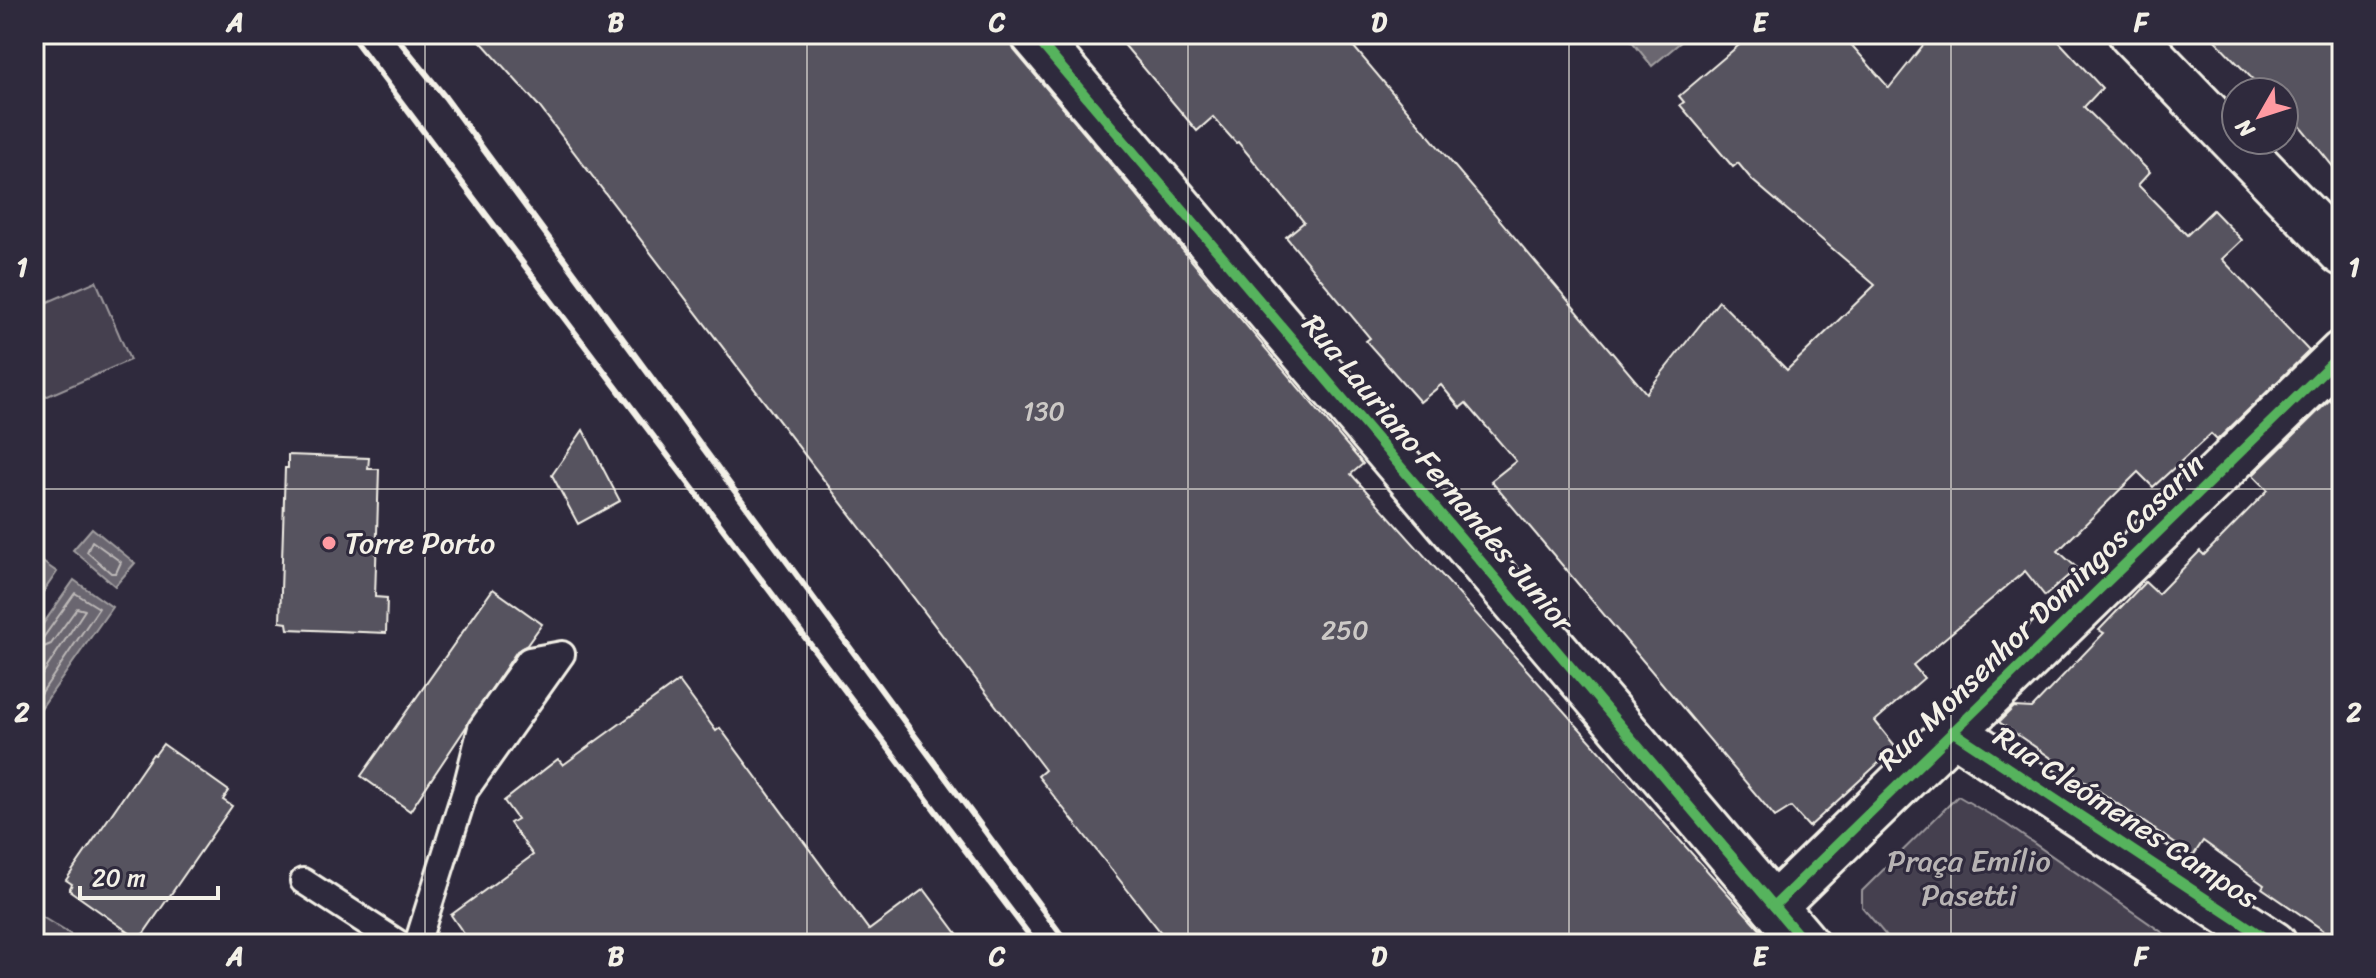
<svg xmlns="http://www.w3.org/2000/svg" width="2376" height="978" viewBox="0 0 2376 978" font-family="Sriracha,sans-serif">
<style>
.green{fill:#454050;stroke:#9c989c;stroke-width:2}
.water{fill:#6a6670;stroke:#a19ea0;stroke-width:2}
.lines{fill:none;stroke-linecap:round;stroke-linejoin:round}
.shore{stroke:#bdb9b8;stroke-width:2}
.building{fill:#56525f;stroke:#f4f1e8;stroke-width:2}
.service-casing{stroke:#f4f1e8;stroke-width:30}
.minor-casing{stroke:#f4f1e8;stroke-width:50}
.secondary-casing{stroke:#f4f1e8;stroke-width:50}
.service{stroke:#2f2a3d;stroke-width:24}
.minor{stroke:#2f2a3d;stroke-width:44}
.secondary{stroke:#2f2a3d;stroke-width:44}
.rail{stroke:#f4f1e8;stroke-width:6}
.cycleway-casing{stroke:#2f2a3d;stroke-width:15}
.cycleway{stroke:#56b35d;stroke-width:10}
.grid{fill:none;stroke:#f4f1e8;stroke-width:2;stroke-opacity:0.55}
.poi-dot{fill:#ff9aa2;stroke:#2f2a3d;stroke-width:3}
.labels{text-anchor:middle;stroke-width:6;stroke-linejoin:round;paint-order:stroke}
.number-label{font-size:26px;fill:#ccc9c6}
.street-label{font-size:30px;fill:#f4f1e8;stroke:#2f2a3d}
.poi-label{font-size:30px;fill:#f4f1e8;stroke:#2f2a3d;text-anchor:start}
.park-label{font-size:30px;fill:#b7b3b3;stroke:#2f2a3d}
.neatline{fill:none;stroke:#f4f1e8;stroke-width:3}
.grid-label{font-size:26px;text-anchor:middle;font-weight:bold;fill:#f4f1e8}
</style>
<rect width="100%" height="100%" fill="#2f2a3d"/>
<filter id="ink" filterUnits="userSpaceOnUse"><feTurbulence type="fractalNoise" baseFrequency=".0125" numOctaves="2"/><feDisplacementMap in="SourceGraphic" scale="16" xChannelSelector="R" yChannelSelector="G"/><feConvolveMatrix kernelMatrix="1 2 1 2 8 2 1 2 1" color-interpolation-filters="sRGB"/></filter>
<g filter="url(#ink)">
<g class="green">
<polygon points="96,281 130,360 34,402 34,308"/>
<polygon points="1958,796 2006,824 2179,944 1893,944 1862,907 1862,891"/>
<polygon points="34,912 86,944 44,944 34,937"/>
</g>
<g class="water">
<polygon points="1626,34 1687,34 1688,36 1652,66"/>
<polygon points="92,528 135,563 115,586 73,550"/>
<polygon points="34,556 57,572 34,605"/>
<polygon points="74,580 112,607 34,718 34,654 38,648 34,637"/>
</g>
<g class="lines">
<g class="shore">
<polygon points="92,541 121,562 116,573 111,573 87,552"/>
<polyline points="34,640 43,638 75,593 99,608 34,704"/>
<polyline points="34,651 51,644 77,608 85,610 34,687"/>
</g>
</g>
<g class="building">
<polygon points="474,34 1008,34 1014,50 1363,464 1351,474 1773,944 1170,944 1038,776 1045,770 538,105"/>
<polygon points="1115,34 1343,34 1646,393 1719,301 1787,370 1875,285 1752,180 1738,163 1733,167 1680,105 1684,102 1679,96 1752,34 1842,34 1889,88 1932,34 2052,34 2102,88 2084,107 2150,172 2138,185 2187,235 2213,210 2242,240 2222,259 2309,351 2217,440 2211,434 2153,487 2138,472 2058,551 2077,568 2045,596 2025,571 1913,665 1924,678 1875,721 1896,747 1809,827 1791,807 1775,817 1491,481 1516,461 1466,403 1460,408 1441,385 1420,402 1366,341 1370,338 1286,237 1304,222 1238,142 1236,143 1213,117 1197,131"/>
<polygon points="2209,34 2342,34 2342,178 2284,106 2284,92 2265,92"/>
<polygon points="2342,388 2342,943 2262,888 2264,885 2203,841 2193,856 1999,722 2014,707 2032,708 2104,633 2099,630 2145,582 2158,594 2200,551 2204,555 2268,490 2253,475"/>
<polygon points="583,430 620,501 578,524 552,475"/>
<polygon points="288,455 369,458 368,469 379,469 375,597 387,598 386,633 288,629 287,623 280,622 285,468 288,468"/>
<polygon points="493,589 542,624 527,645 517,651 410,811 361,776"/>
<polygon points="679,681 716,731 720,728 869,930 924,889 965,944 471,944 451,915 533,855 510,823 517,819 504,801 558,759 563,765"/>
<polygon points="163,744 229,791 223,800 232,806 144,933 137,938 69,890 72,884 66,880 153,754 155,755"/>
</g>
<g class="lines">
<defs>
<g id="service">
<polyline points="303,881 400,944"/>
<polyline points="417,944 465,791 481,728 529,660 562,654 465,791"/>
</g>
<g id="minor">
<polyline points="1033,34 1806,944"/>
<polyline points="1952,731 2274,944"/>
<polyline points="1774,906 2342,353"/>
</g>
<polyline id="secondary" points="2131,34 2342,253"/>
</defs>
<use href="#service" class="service-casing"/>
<use href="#minor" class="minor-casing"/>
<use href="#secondary" class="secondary-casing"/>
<use href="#service" class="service"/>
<use href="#minor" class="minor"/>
<use href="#secondary" class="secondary"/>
<g class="rail">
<polyline points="350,34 1036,944"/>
<polyline points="394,34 445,97 1068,944"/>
</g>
<defs>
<g id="cycleway">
<polyline points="1033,34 1806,944"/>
<polyline points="1952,731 2274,944"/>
<polyline points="1774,906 2342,353"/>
</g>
</defs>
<use href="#cycleway" class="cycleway-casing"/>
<use href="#cycleway" class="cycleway"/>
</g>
</g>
<path class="grid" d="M425,34V944M807,34V944M1188,34V944M1569,34V944M1951,34V944M34,489H2342"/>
<circle class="poi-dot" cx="329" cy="543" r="8"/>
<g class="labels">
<g class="number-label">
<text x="1044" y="420">130</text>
<text x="1345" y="639">250</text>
</g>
<g class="street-label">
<text transform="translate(1438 473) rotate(50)" y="10">Rua Lauriano Fernandes Junior</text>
<text transform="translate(2041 612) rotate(-44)" y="10">Rua Monsenhor Domingos Casarin</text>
<text transform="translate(2126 817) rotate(33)" y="10">Rua Cleómenes Campos</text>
</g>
<g class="poi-label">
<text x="345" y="553">Torre Porto</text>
</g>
<g class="park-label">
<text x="1969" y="871">Praça Emílio<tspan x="1969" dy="34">Pasetti</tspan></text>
</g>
</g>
<rect width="2376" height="978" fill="none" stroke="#2f2a3d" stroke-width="88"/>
<g transform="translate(2260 116) rotate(231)"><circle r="38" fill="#2f2a3d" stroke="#7e7a81" stroke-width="2"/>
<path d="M0-6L14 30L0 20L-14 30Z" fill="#ff9aa2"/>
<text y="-12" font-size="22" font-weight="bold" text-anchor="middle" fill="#f4f1e8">N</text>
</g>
<path d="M80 886v12h138v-12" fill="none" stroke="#f4f1e8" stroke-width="4"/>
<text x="92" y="886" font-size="24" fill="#f4f1e8" stroke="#2f2a3d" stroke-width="6" paint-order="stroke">20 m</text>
<rect x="44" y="44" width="2288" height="890" class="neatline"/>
<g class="grid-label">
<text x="235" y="31">A</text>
<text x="616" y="31">B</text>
<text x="997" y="31">C</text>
<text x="1379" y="31">D</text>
<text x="1760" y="31">E</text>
<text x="2141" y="31">F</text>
<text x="22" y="276">1</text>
<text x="2354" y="276">1</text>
<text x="22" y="721">2</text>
<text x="2354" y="721">2</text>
<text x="235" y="965">A</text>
<text x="616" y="965">B</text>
<text x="997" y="965">C</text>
<text x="1379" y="965">D</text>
<text x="1760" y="965">E</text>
<text x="2141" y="965">F</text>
</g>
</svg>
